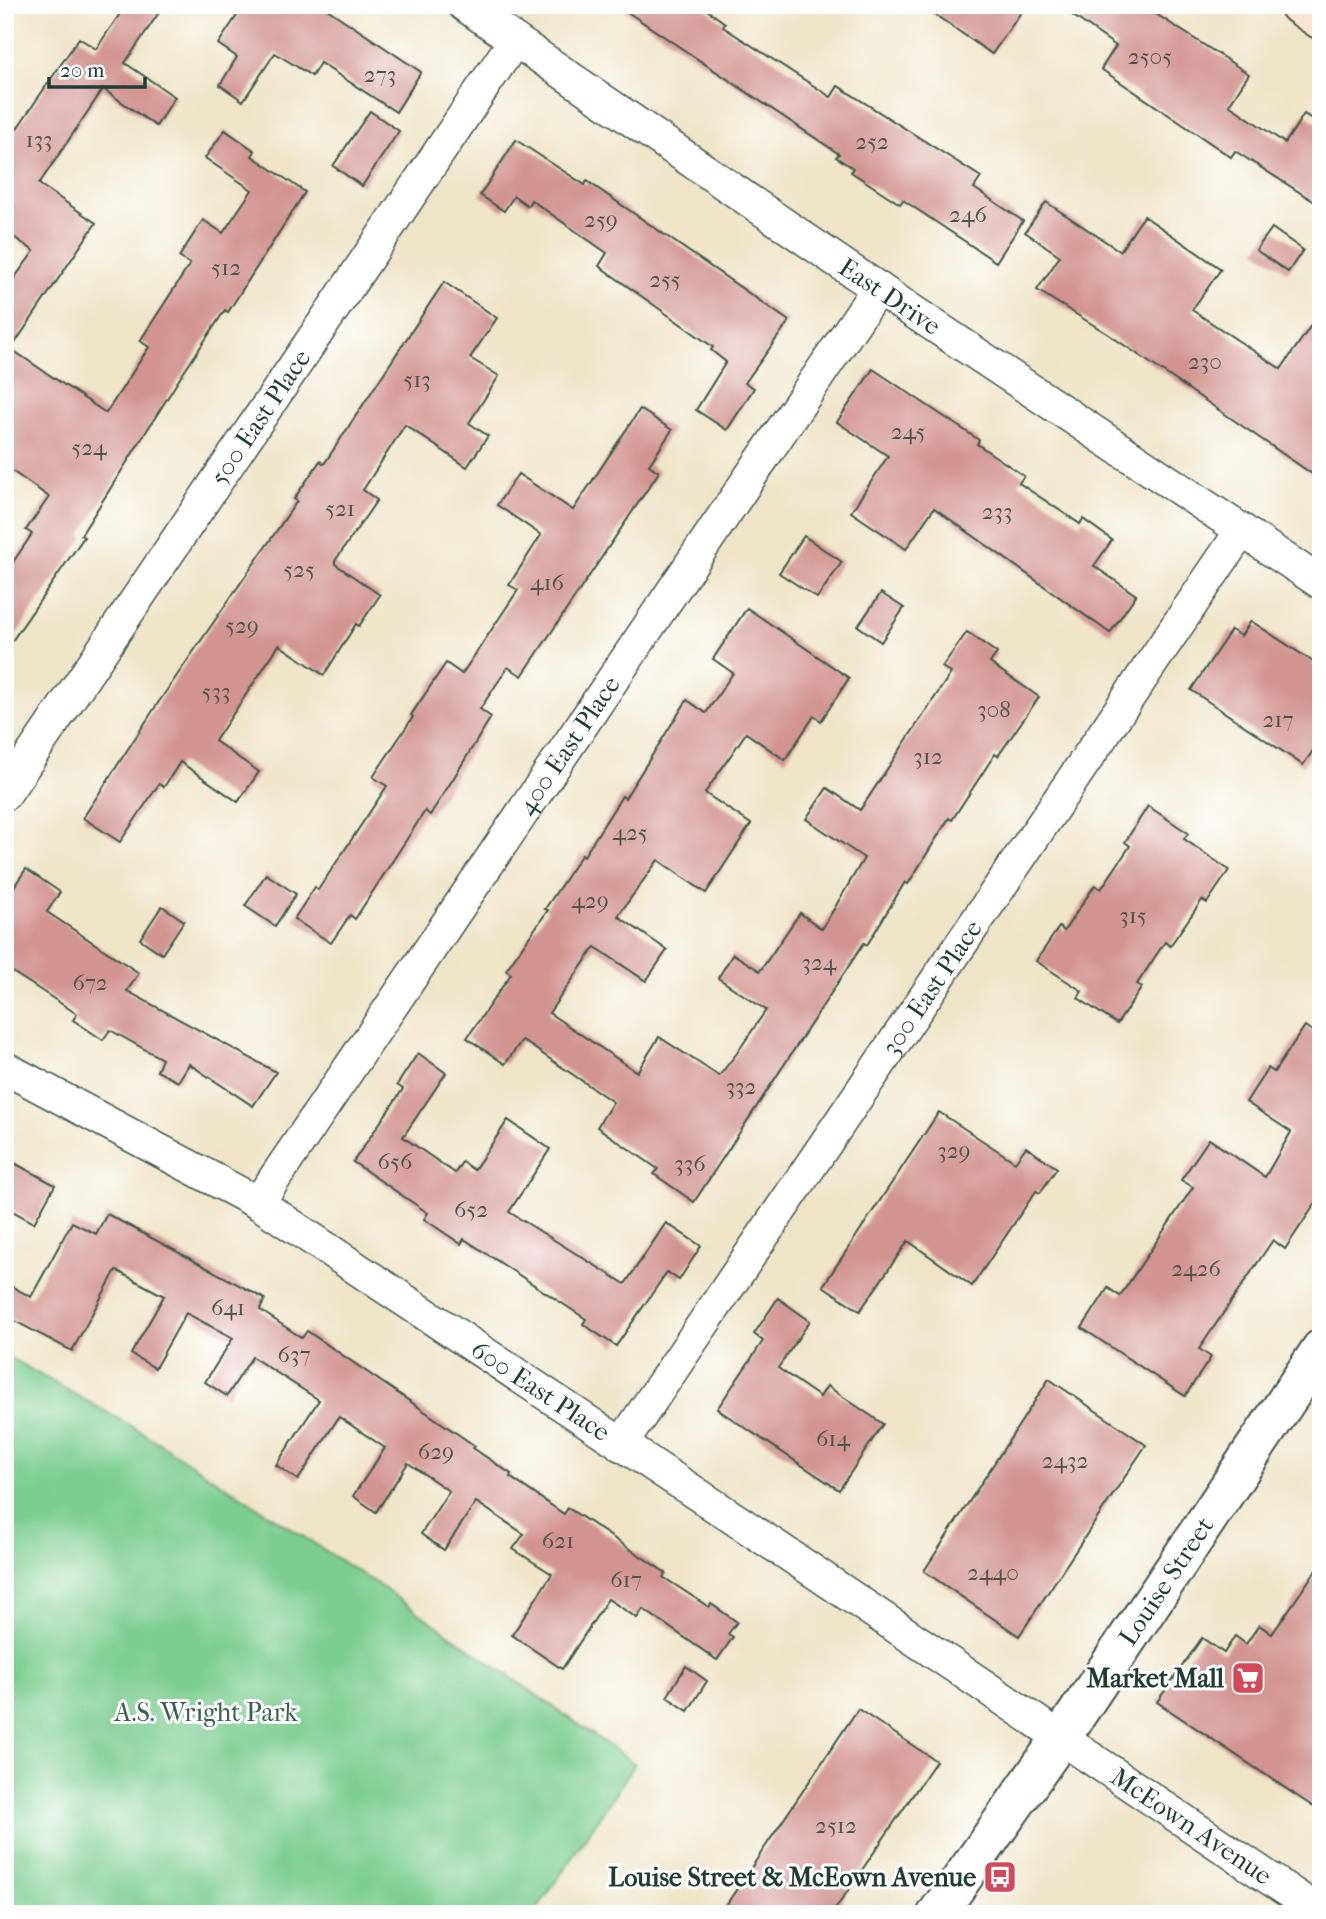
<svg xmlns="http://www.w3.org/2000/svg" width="1326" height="1919" viewBox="0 0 1326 1919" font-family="'IM FELL French Canon',serif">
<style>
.green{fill:#7bcd8f;stroke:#4d8562;stroke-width:2}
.building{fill:#d29491}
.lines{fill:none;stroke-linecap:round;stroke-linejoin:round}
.minor-casing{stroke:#3e564a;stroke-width:35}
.tertiary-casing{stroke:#3e564a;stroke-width:42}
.secondary-casing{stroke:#3e564a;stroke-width:42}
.minor{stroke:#fff;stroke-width:32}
.tertiary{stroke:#fff;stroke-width:38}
.secondary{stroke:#fde4d0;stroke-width:38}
.labels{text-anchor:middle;stroke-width:6;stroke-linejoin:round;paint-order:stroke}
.number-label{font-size:23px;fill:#4c534b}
.street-label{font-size:26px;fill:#1f3d34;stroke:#fff}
.poi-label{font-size:26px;font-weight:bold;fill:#1f3d34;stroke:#fff;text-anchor:end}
.park-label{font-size:26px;fill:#36614b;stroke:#fff}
</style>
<rect width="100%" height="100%" fill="#fff"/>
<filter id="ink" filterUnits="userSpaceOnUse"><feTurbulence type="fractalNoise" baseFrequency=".0143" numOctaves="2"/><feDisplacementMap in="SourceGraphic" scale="14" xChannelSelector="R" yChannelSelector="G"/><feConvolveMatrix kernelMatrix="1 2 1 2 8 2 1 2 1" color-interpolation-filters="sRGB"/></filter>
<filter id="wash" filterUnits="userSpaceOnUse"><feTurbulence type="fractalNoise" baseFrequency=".00686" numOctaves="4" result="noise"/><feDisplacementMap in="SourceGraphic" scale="28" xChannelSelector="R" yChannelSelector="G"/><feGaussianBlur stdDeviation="1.57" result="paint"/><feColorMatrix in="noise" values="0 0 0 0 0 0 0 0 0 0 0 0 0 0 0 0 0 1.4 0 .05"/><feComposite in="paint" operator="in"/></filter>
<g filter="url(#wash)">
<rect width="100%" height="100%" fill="#efe4c7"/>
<polygon class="green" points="5,1355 142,1432 383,1588 635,1764 534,1914 5,1914"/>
<g id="blocks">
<g class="building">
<polygon points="126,5 164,5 125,63 175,97 156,126 103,89 39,184 96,223 11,349 106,413 149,347 140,341 190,264 179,257 203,220 223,233 252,190 205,158 225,130 255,151 252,156 305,192 228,312 225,310 180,378 81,535 84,537 5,651 5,574 32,534 26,530 49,497 5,466 5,291 34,251 5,231 5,146 79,38 96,49"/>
<polygon points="244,5 321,5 421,72 396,112 320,63 312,76 275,53 243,101 220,85 237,57 218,44"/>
<polygon points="617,5 700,5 725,23 723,27 831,97 838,86 981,177 974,188 1023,221 996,262 903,200 900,204 851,172 853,168 836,157 839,154"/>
<polygon points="921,5 1026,5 992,54"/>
<polygon points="1058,5 1142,5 1249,74 1229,105 1285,143 1304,114 1321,125 1321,206 1235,151 1231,157 1101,69 1116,46"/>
<polygon points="370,111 399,131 362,186 333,166"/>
<polygon points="516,140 585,185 587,181 789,321 745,383 754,388 727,430 696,410 726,362 711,350 713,347 599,266 607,253 531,200 528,206 514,196 504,211 480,195"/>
<polygon points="1046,202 1120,251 1144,216 1221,269 1192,310 1281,369 1321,311 1321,480 1108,334 1037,290 1060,256 1025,232"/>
<polygon points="1272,228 1303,250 1288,272 1256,250"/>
<polygon points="444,282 497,318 470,358 499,376 469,423 488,436 467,467 405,425 363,490 377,500 335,561 335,564 380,595 359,626 356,624 324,675 279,645 215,741 259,772 238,802 180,762 164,787 159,784 120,842 83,818 156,706 297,501 294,499 320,461 324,464"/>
<polygon points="873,369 979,440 977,444 1024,476 1019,483 1080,524 1083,519 1112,540 1094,566 1136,595 1110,633 934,508 906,549 851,512 888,456 837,422"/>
<polygon points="640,409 672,430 649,465 659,472 522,676 508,667 480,709 491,717 453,779 430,815 425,811 355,919 350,915 331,943 294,919 315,887 318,890 387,786 373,777 413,717 411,715 446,663 462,674 518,590 509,585 541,535 497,505 518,474 573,510"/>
<polygon points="804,536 842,562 817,598 779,573"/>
<polygon points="881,593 904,608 881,642 858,626"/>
<polygon points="747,608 849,678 821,721 814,716 785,760 746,733 705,793 751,824 706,893 658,860 618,916 667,950 646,981 595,947 549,1013 637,1072 659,1037 719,1076 737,1053 766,1010 718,978 733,954 760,971 800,913 822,929 864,858 806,819 827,788 860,810 951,673 942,667 967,632 997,653 990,663 1039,697 998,756 995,754 952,820 949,818 908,884 905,882 867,945 864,943 694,1202 654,1174 658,1169 597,1127 613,1102 522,1040 505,1064 467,1038 511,974 506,970 548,910 545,909 582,854 584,856 622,796 625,798 687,700 706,713 733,673 713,659"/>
<polygon points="1251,621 1321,667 1321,739 1303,765 1191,690 1231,630 1241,636"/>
<polygon points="1148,806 1188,833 1184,839 1229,870 1207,903 1202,900 1170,946 1165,942 1137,984 1142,987 1117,1024 1078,998 1082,991 1036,961 1059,927 1064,931 1095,885 1101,889 1130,846 1125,842"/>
<polygon points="26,869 60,892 47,912 139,973 127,991 276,1072 253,1106 189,1064 178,1082 157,1071 162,1059 110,1030 103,1040 73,1020 77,1014 5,967 5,900"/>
<polygon points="266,874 296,894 275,926 245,906"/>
<polygon points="162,906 184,921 162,954 140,939"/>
<polygon points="1305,1026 1321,1037 1321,1195 1285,1249 1273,1240 1199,1349 1211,1357 1185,1396 1082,1328 1108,1288 1120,1296 1193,1187 1181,1180 1209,1139 1265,1177 1291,1132 1246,1102 1268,1068 1274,1072"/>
<polygon points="418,1053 446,1073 403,1137 455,1173 462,1162 474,1170 508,1120 550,1149 509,1212 625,1284 666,1223 701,1246 679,1280 667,1272 616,1346 583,1324 586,1319 464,1239 461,1244 424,1219 428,1213 353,1162 403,1089 397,1085"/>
<polygon points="939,1112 1015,1162 1026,1147 1057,1168 1040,1193 1036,1191 972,1286 908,1241 860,1311 823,1286"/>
<polygon points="5,1158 55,1185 34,1223 5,1207"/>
<polygon points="107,1214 265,1299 260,1310 302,1338 307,1331 475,1446 473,1448 511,1474 510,1477 564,1514 568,1508 666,1573 663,1577 709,1607 711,1604 737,1622 728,1634 733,1637 717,1660 643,1609 637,1618 608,1599 562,1669 512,1635 552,1574 513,1549 524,1534 476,1502 444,1550 421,1534 449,1491 408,1463 376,1512 353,1496 385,1448 339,1417 298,1480 276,1465 319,1400 252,1357 227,1396 205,1382 233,1338 186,1313 155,1368 131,1354 164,1296 116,1270 72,1351 5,1316 5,1283 31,1297 72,1222 96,1234"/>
<polygon points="778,1298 810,1321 778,1368 820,1397 827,1386 883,1424 839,1490 717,1409 763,1341 754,1334"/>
<polygon points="1049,1379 1146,1445 1019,1636 924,1571"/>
<polygon points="1321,1563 1321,1812 1157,1702 1202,1638 1224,1653 1235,1636 1246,1644 1259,1625 1272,1634"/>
<polygon points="686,1666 707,1681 688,1711 667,1697"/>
<polygon points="858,1709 936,1761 832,1914 720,1914"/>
</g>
</g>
</g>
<g filter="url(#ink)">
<use href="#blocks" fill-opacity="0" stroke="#3e564a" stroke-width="2"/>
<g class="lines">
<defs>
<g id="minor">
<path id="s1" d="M464,5L843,265L1321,583"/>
<path id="s2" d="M5,794L515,40"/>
<path id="s3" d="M5,1068L258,1203L810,1569L1321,1913"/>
<path id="s4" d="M258,1203L878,288"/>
<path id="s5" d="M621,1445L1242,530"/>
</g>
<g id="tertiary">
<path id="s6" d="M937,1914L1061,1738L1321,1349"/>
</g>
<polyline id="secondary" points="1299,5 1321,20"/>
</defs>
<use href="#minor" class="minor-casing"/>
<use href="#tertiary" class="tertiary-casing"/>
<use href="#secondary" class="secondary-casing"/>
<use href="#minor" class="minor"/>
<use href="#tertiary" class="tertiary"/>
<use href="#secondary" class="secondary"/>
</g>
</g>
<defs>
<symbol id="supermarket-square" viewBox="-11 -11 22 22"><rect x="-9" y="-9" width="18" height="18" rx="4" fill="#d1495b" stroke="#fff"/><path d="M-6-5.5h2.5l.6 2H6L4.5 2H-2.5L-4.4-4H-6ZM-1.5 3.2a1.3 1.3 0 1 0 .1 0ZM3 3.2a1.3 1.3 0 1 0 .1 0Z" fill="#fff"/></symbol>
<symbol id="bus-square" viewBox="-11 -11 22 22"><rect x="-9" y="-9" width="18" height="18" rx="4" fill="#d1495b" stroke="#fff"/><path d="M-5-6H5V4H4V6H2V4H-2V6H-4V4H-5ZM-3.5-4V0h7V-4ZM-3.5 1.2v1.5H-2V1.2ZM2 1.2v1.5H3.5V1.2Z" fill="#fff"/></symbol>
</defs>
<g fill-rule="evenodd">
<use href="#supermarket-square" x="1229" y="1659" width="38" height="38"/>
<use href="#bus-square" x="981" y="1858" width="38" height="38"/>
</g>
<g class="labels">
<g class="number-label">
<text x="1150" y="64">2505</text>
<text x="380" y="82">273</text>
<text x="39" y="147">133</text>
<text x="872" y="149">252</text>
<text x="968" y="222">246</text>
<text x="601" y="227">259</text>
<text x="226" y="275">512</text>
<text x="665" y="287">255</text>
<text x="1205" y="369">230</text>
<text x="417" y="387">513</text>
<text x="908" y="439">245</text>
<text x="89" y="455">524</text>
<text x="340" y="516">521</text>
<text x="997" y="519">233</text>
<text x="299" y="577">525</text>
<text x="547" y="590">416</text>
<text x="242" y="633">529</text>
<text x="216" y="699">533</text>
<text x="994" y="717">308</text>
<text x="1278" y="727">217</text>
<text x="928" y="764">312</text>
<text x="630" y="840">425</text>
<text x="590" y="908">429</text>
<text x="1133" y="923">315</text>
<text x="819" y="970">324</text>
<text x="90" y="990">672</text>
<text x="741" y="1094">332</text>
<text x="954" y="1158">329</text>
<text x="395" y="1169">656</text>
<text x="690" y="1171">336</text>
<text x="471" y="1217">652</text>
<text x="1196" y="1276">2426</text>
<text x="228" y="1315">641</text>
<text x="294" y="1362">637</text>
<text x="833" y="1446">614</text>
<text x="436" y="1459">629</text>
<text x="1065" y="1468">2432</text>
<text x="558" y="1548">621</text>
<text x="993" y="1580">2440</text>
<text x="626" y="1587">617</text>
<text x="836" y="1833">2512</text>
</g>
<g class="street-label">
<text dy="9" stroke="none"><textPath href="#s1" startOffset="516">East Drive</textPath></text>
<text dy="9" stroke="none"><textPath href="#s2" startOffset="455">500 East Place</textPath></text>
<text dy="9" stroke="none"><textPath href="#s4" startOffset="553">400 East Place</textPath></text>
<text dy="9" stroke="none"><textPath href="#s5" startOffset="553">300 East Place</textPath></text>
<text dy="9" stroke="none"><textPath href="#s3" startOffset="626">600 East Place</textPath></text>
<text dy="9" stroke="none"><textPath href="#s6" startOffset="404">Louise Street</textPath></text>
<text dy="9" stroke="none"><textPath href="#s3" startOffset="1409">McEown Avenue</textPath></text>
</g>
<g class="poi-label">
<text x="1224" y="1687">Market Mall</text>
<text x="976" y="1886">Louise Street &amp; McEown Avenue</text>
</g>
<g class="park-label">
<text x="206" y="1721">A.S. Wright Park</text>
</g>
</g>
<rect width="1326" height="1919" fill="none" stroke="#fff" stroke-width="28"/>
<path d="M49 77v10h96v-10" fill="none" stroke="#1f3d34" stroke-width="3.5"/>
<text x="60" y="77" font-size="21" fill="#1f3d34" stroke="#ffffff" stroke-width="5" paint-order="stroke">20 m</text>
</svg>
